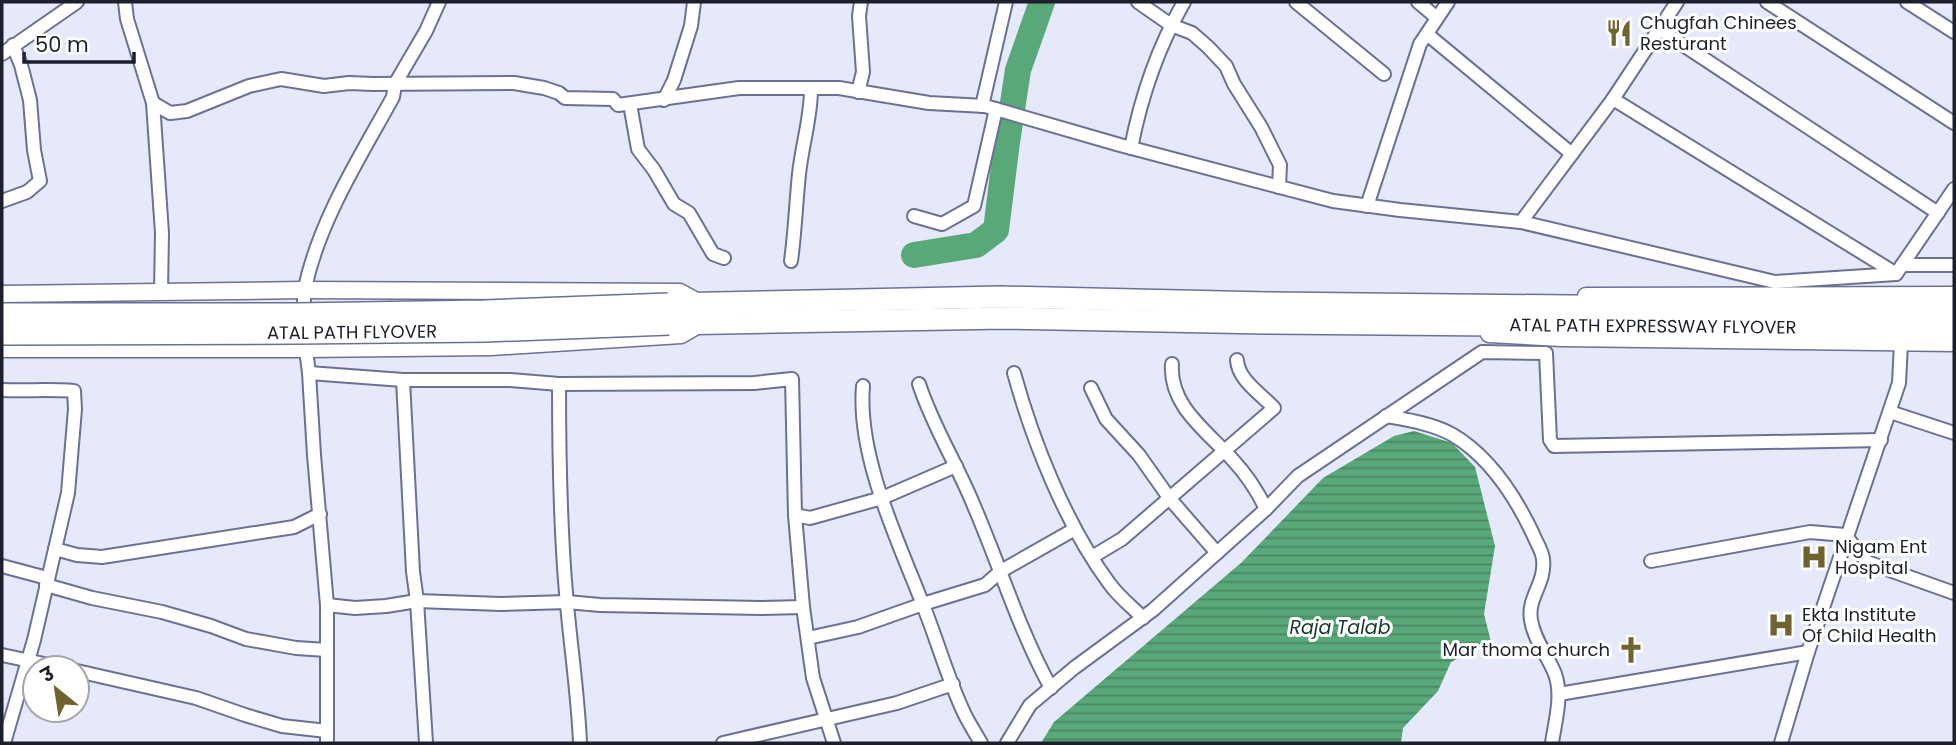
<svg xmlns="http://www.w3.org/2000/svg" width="1956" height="745" viewBox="0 0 1956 745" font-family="Poppins,'Noto Sans Devanagari',sans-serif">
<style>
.water{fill:url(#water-rules)}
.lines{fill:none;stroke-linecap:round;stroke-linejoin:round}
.river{stroke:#58a879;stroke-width:26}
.minor-casing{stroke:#6b7192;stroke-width:16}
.tertiary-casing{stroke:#6b7192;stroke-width:19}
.trunk-casing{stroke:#6b7192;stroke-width:24}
.minor{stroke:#fff;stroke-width:12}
.tertiary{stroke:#fff;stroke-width:16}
.trunk{stroke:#fff;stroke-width:21}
.trunk-bridge-casing{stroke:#6b7192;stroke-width:24;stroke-linecap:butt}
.trunk-bridge{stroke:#fff;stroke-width:21}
.labels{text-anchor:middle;stroke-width:6;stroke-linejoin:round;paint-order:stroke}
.poi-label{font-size:18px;fill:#1c1f2c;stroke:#fff;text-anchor:start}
.street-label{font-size:18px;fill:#1c1f2c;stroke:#fff}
.water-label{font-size:19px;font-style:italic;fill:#173a26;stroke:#fff}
</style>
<defs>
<pattern id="water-rules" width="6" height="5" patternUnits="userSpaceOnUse" patternTransform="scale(1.75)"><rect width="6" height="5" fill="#58a879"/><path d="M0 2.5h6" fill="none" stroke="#488863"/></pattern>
</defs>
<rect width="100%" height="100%" fill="#e6e9f9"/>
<polygon class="water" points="1414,431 1452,443 1475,467 1495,546 1484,614 1491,642 1451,662 1438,691 1403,728 1401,743 1041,743 1054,722 1242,562 1323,478 1394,436"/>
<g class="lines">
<polyline class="river" points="914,255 976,245 996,230 1007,142 1018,70 1042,2"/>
<defs>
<g id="minor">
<polyline points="125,2 127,19 153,103 170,113 187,111 249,86 281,79 324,86 349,83 373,84 514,83 544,88 559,93 565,98 613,99 618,105 739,88 839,88 929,103 985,106 1120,145 1333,201 1400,210 1521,222 1613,99 1677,2"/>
<polyline points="1138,2 1171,25 1192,33 1208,47 1226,66 1234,84 1261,127 1280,165 1279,187"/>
<polyline points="1296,2 1384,74"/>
<polyline points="1418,2 1437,18"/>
<polyline points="1767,2 1954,123"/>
<polyline points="1907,2 1954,32"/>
<polyline points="1659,29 1938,213"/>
<polyline points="1427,34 1572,154"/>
<polyline points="2,54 77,2"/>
<polyline points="858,92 863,72 859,16 861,2"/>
<polyline points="1613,99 1895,273"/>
<polyline points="664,100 674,80 691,26 694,2"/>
<polyline points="153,103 162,233 161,292"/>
<polyline points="630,104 638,149 654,170 674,204 689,213 713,254 724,258"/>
<polyline points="982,106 1006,2"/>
<path d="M1131,148C1141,97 1158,47 1184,2"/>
<polyline points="2,201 27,192 40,181 34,150 30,100 21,65 13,45"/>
<polyline points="1367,206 1420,44 1448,2"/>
<polyline points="914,216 942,224 974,206 996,109"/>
<polyline points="1521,222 1775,282 1896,274"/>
<path d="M791,261C795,232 796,203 799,174C802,145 811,118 811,89"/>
<polyline points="1902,265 1954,265"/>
<polyline points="1896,274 1954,189"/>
<path d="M305,320C304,310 303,298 305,288C319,221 360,157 393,97L395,84L426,31L439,2"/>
<polyline points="305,342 309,373 314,455 327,605 327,743"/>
<path d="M1172,364C1169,406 1207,431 1232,459C1246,474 1257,490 1266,509"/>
<polyline points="309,373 403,380 510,380 559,384 754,383 792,379 795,515 803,607 813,678 834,743"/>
<path d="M1014,373C1033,442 1066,525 1109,583C1118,596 1132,607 1143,618"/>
<polyline points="403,380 413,572 417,601 426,743"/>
<path d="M559,384C559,453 560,524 566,593C570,643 578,693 580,743"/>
<path d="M919,384C933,427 957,464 974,506C1000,566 1019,630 1051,688"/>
<path d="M863,386C857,457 898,540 923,605C938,642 948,680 965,715C970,725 976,734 981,743"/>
<polyline points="1091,388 1106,419 1139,455 1170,499 1217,553"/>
<path d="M2,390C26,391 50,389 74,391L75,409L68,493L34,640L4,743"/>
<polyline points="1890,412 1954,433"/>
<path d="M1386,416C1408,420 1434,424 1453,435C1490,457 1515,496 1533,534C1536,542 1542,550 1543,559C1546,584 1527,597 1531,620C1534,640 1548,656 1555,674C1563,696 1555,721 1552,743"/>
<polyline points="795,515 810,518 882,498 956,466"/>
<polyline points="55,549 77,555 102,557 294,527 320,514"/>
<path d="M1092,557L1122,539L1274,408C1261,394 1238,380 1237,360"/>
<polyline points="1651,561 1810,532 1845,535 1867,562 1954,593"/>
<polyline points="2,566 47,578"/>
<polyline points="46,585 92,598 162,612 211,626 246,639 296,648 327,650"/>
<polyline points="327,605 355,608 386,606 417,601 501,604 567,602 600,605 761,608 803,607"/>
<polyline points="808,638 858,627 923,604 985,585 1001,571 1075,529"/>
<polyline points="2,655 63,668"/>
<polyline points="77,671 196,698 245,715 282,726 327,731"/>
<polyline points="1559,694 1808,652"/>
<polyline points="723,743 897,703 953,684"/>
<polyline points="1007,743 1030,705 1074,668 1153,610 1266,509 1298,476 1482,352 1546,353 1550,440 1554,446 1881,440"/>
<polyline points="1781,743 1808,652 1899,383 1901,343"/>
</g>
<g id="tertiary">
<polyline points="2,294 304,290 680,292 700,303"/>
<polyline points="1586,296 1954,295"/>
<polyline points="1489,334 1561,338 1954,343"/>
<polyline points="2,349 305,349 491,347 681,335 700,324"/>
</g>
<g id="trunk">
<polyline points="668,304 1000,297 1267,303 1954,310"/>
<path id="s1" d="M669,324L1005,318L1266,323L1954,329"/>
</g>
</defs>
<use href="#minor" class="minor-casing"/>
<use href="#tertiary" class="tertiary-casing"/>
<use href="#trunk" class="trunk-casing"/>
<use href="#minor" class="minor"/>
<use href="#tertiary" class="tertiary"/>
<use href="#trunk" class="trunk"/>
<defs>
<g id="trunk-bridge">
<polyline points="2,314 297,314 485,311 668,304"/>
<path id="s2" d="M2,334L297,333L485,331L669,324"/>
</g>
</defs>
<use href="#trunk-bridge" class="trunk-bridge-casing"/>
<use href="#trunk-bridge" class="trunk-bridge"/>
</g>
<defs>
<symbol id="restaurant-bare" viewBox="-9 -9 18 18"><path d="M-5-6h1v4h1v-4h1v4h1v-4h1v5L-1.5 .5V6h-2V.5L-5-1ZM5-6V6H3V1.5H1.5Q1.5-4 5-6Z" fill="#6f6330" stroke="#fff" stroke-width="2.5" paint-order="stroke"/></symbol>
<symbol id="hospital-bare" viewBox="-9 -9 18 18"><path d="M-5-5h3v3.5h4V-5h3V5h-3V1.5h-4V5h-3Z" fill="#6f6330" stroke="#fff" stroke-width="2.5" paint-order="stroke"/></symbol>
<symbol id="church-bare" viewBox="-9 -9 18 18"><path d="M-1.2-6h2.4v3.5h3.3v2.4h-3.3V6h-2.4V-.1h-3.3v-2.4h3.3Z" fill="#6f6330" stroke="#fff" stroke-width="2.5" paint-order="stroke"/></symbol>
</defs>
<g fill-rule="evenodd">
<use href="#restaurant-bare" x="1600" y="14" width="38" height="38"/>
<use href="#hospital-bare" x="1795" y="538" width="38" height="38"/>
<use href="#hospital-bare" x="1762" y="606" width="38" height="38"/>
<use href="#church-bare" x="1612" y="631" width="38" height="38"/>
</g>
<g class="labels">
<g class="poi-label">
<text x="1640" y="29">Chugfah Chinees<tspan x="1640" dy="21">Resturant</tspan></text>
<text x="1835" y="553">Nigam Ent<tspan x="1835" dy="21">Hospital</tspan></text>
<text x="1802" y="621">Ekta Institute<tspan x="1802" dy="21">Of Child Health</tspan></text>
<text x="1610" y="656" text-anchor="end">Mar thoma church</text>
</g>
<g class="street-label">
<text dy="6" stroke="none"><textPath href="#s1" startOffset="984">ATAL PATH EXPRESSWAY FLYOVER</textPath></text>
<text dy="6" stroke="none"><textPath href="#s2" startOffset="350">ATAL PATH FLYOVER</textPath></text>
</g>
<g class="water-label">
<text x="1340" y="634">Raja Talab</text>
</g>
</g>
<rect width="1956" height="745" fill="none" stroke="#1c1f2c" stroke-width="7"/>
<g transform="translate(56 689) rotate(330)"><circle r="33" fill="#ffffff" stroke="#a4a5ab" stroke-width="2"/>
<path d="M0-5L12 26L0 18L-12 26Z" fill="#6f6330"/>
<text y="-10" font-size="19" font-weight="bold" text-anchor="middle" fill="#1c1f2c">उ</text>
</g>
<path d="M24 52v10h110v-10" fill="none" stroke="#1c1f2c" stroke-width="3.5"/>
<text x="35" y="52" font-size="21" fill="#1c1f2c" stroke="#ffffff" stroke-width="5" paint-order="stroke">50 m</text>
</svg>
